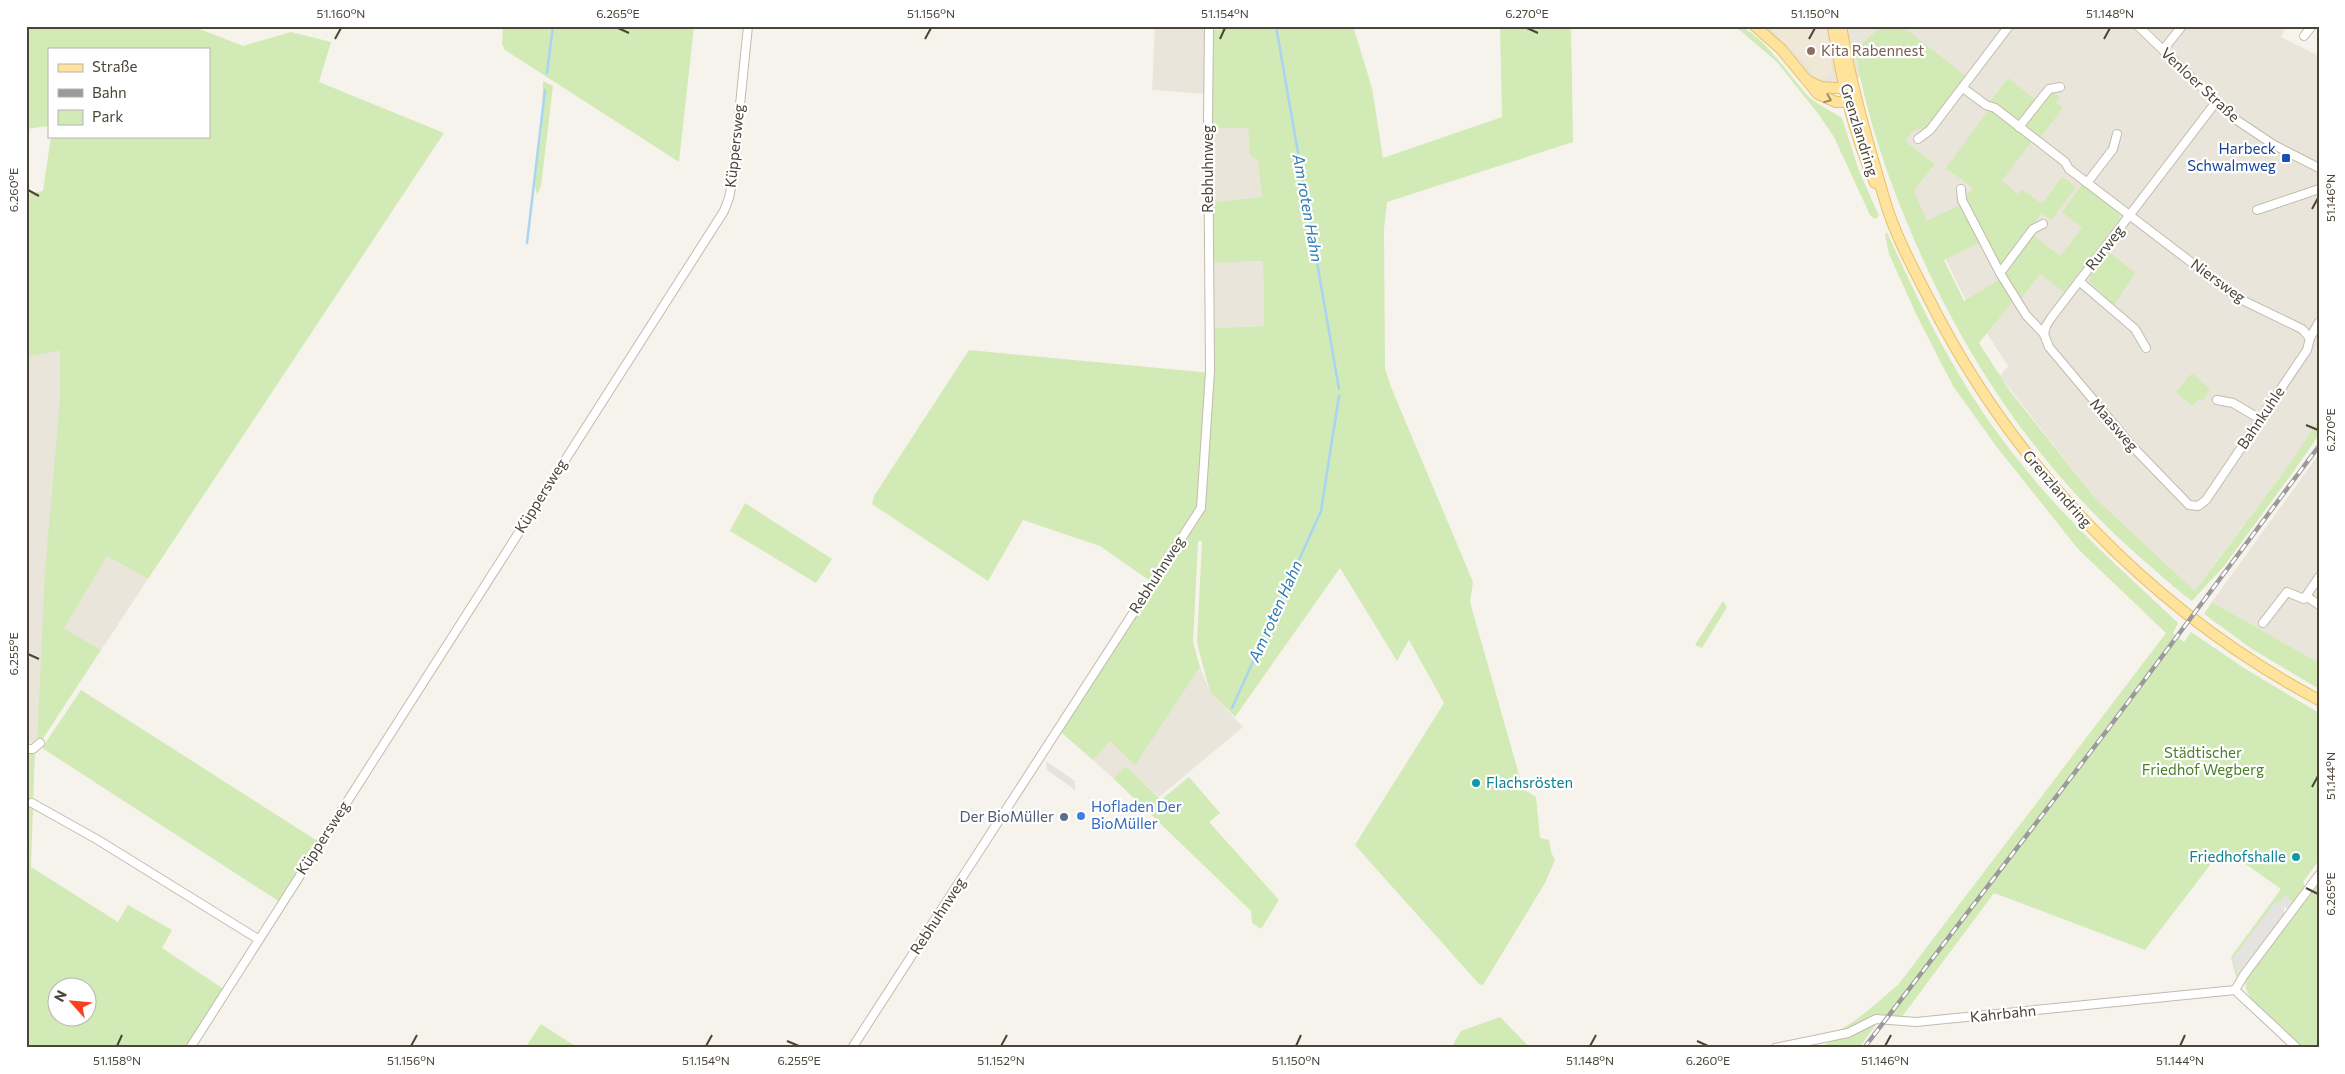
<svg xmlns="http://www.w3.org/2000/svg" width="2345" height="1074" viewBox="0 0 2345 1074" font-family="Commissioner,sans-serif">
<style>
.residential{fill:#eae5da}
.education{fill:#efe8d6}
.green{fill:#d2eab5;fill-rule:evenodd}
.parking{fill:#e5e3e0}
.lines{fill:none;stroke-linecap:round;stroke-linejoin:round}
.stream{stroke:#a9d4f2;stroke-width:2.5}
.minor-casing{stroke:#c2bbae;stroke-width:10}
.major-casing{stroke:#e6c16a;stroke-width:12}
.minor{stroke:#fff;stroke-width:8}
.major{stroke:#ffe39c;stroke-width:10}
.rail-casing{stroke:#9a9a9a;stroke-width:4.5}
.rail{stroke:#fff;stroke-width:2.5;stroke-dasharray:8;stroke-linecap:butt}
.oneway{stroke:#9c8c66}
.ticks{fill:none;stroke:#4b4439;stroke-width:2}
.education-dot{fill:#8d6e63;stroke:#fff;stroke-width:2}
.transit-dot{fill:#1a4fb4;stroke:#fff;stroke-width:2}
.culture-dot{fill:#0f9aa8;stroke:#fff;stroke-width:2}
.shop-dot{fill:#3f7fe0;stroke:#fff;stroke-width:2}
.service-dot{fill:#5c6f8a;stroke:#fff;stroke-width:2}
.labels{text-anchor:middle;stroke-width:4.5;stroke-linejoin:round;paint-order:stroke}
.education-label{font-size:15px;fill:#785e54;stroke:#fff;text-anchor:start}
.street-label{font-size:15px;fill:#4b4439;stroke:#fff}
.transit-label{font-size:15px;fill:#164399;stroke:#fff;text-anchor:end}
.park-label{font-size:15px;fill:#4a7f2a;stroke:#fff}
.culture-label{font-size:15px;fill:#0d838f;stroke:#fff;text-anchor:start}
.shop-label{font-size:15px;fill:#366cbe;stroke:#fff;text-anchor:start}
.service-label{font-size:15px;fill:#4e5e75;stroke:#fff;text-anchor:end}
.water-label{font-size:16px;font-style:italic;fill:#2e7ab2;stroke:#fff}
.neatline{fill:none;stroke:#4b4439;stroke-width:2}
.ticks-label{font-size:12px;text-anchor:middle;fill:#4b4439}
</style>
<rect width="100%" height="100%" fill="#f6f3ec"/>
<g class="residential">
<polygon points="1155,26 1207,26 1205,94 1152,90"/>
<polygon points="1762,26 2177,26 2165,41 2171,47 2187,26 2286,26 2281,37 2319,56 2319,420 2283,473 2195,591 2094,497 2000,376 2008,366 1965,299 1913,192 1935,164 1876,119 1861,77 1836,84 1815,82 1796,59"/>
<polygon points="1211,128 1248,128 1250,155 1258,160 1262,197 1213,202"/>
<polygon points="1263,261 1264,326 1214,328 1213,263"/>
<polygon points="60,351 60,400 107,556 148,579 101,650 64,628 37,744 26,742 26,357"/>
<polygon points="2319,454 2319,663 2212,602"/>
<polygon points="1200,667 1210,692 1243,727 1159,797 1126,766 1113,778 1061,732 1078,704 1135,764"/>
</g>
<polygon class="education" points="1768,26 1825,26 1832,72 1829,77 1819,80 1816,78 1804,62"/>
<g class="green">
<polygon points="26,26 192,26 243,46 291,32 331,42 319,82 444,133 148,579 107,556 64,628 101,650 42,740 37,744 45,570 60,400 60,351 26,357 26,194 43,191 51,136 209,136 209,49 49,49 49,126 26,129"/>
<polygon points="503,26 694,26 679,162 505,50 502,44"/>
<polygon points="1221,26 1353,26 1372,88 1383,158 1502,117 1500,26 1571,26 1573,142 1387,202 1384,229 1385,368 1391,387 1473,582 1470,602 1523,789 1536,797 1540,838 1549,840 1551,852 1555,860 1545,883 1483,985 1479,984 1355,845 1444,703 1409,640 1397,661 1340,568 1235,717 1210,692 1197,643 1202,541 1198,541 1193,642 1200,667 1135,765 1110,741 1093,760 1061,732 1150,581 1100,546 1023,520 988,581 872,504 874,496 969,350 1211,373 1214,328 1264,326 1263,261 1213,263 1213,202 1262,197 1258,161 1250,155 1248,128 1211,128 1212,30 1221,30"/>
<path d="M1735,26C1757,26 1792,79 1807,95C1817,105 1830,110 1842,118L1859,171L1879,216L1875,219L1870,215L1834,137L1819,115L1777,62Z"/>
<path d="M1882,26H1902L1966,76L1927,128L1914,130L1905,141L1935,164L1914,191L1927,221L1960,205L1979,243L1944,260L1964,301L1999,280L2013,301L1979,343L2010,391L2094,497L2195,591L2283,473L2319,420V435L2291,475L2224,566L2192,601C2174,588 2160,574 2143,560C2040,470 1967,363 1913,237C1887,176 1866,115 1855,50Z"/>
<polygon points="2008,78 2036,100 2022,118 2015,119 1993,102 1989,103"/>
<polygon points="543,81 553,86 541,186 537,195 535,185 542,127"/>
<polygon points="2052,91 2060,97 2056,102 2063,108 2040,138 2028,129 2027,122"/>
<polygon points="1988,111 1992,111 2032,141 2002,181 2018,194 2022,189 2042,204 2062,177 2076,187 2051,220 2042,213 2002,265 1998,264 1965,198 1973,188 1946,168"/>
<polygon points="2083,184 2119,211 2120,219 2064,292 2040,274 2020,300 2005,275 2005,271 2033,235 2060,256 2082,228 2062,212"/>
<path d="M1887,232C1923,313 1963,392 2019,461C2066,521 2123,571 2178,623L2173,633L2184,642L2191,632L2244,668L2319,713V860L2303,882L2306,888L2296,902L2289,900L2288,896L2282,901L2233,959L2239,977L2237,980L2231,957L2281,889L2223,848L2145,950L1994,893L1901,1018L1880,1014L1847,1031L1834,1033C1859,1021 1877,1002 1898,985L2166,633L2078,549L1996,446L1953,386L1917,316L1889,254L1885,235Z"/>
<polygon points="2108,251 2135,273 2114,305 2089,281 2091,273"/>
<polygon points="2193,374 2210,389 2203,400 2198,399 2193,406 2176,392 2190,375"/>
<polygon points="745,503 832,559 816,583 730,531"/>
<polygon points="1723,601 1727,607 1702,648 1695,645"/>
<polygon points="2212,602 2319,663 2319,689 2252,649 2204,614"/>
<polygon points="81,690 319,842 280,902 42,748"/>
<path d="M26,746L35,748L31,867L118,922L128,905L172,930L162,948L225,990L188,1048H26ZM58,986H88V1016H58Z"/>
<polygon points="1126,766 1161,800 1189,777 1220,813 1209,822 1279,900 1261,929 1252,923 1251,911 1113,778"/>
<path d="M2319,880V1048H2302C2286,1033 2255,1011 2247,991C2244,986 2246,981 2247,976Z"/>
<polygon points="1500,1017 1530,1048 1451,1048 1461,1031"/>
<polygon points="1872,1022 1877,1023 1859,1048 1818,1048 1832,1041 1852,1036"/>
<polygon points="541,1024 578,1048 525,1048"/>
</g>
<g class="parking">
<polygon points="1046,761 1075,781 1075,790 1047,770"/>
<polygon points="2288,896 2289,900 2296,902 2290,910 2284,907 2284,914 2247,964 2244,965 2246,967 2239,977 2232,959 2275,902 2282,901 2282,897"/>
</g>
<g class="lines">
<g class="stream">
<polyline points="1276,26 1339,389"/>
<polyline points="547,73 553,26"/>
<polyline points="527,243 545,90"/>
<polyline points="1232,708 1321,511 1339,396"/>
</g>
<defs>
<g id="minor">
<polyline points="2138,26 2235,119 2274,145 2319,168"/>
<polyline points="2304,36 2312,26"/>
<polyline points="2163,50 2182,26"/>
<polyline points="1963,88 1986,105 1995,108 2065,162 2069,169 2238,298 2302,329 2310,338"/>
<polyline points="2019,127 2049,89 2060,87"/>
<polyline points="1918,139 1930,130 2009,26"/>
<polyline points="2087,183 2113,149 2117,134"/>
<polyline points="1961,189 1962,200 2000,273 2026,315 2044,334 2049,347 2132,446 2189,505 2198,506 2206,500 2307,350 2310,338 2319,322"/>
<polyline points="2257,210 2319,189"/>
<polyline points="2000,273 2033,229 2043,224"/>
<polyline points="2079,281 2135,329 2146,348"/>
<polyline points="2044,334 2046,326 2051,318 2216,102"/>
<polyline points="2217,400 2233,403 2260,419"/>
<polyline points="2306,596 2319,605"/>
<polyline points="2263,623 2287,592 2304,599 2319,577"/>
<polyline points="26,749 33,749 40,743"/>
<polyline points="32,803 98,840 258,939"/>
<polyline points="2235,990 2244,975 2319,875"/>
<polyline points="2235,990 2297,1048"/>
<polyline points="190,1048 724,211 729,198 732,183 748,26"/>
<polyline points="852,1048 1201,508 1210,371 1208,119 1209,26"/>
<polyline points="1775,1048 1848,1033 1876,1019 1916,1022 2235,990"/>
</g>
<g id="major">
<polyline points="1755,26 1781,49 1818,94 1836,102 1855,102"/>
<path d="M1833,26C1841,79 1854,134 1875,183"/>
<path d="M1841,26C1851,86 1868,143 1885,201C1895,235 1913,268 1929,299C2014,468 2152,611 2319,700"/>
<polyline points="1808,81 1821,87 1850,89"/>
</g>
</defs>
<use href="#minor" class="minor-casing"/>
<use href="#major" class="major-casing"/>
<use href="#minor" class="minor"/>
<use href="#major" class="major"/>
<defs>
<polyline id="rail" points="1864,1048 2108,729 2319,446"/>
</defs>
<use href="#rail" class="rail-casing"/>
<use href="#rail" class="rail"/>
</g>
<defs><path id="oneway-chevron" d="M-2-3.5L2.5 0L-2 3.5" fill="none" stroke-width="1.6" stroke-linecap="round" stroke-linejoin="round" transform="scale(1.25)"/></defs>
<use class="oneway" href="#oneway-chevron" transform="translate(1828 99) rotate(22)"/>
<path class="ticks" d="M618,28L629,33M1527,28L1538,33M335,39L341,28M925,39L931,28M1220,39L1225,28M1809,39L1815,28M2104,39L2110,28M28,190L39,196M2312,209L2318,198M2306,425L2318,430M28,654L39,659M2312,787L2318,776M2306,888L2318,894M787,1041L799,1046M1697,1041L1708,1046M117,1046L122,1035M411,1046L417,1035M706,1046L712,1035M1001,1046L1007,1035M1296,1046L1301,1035M1590,1046L1596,1035M1885,1046L1891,1035M2180,1046L2185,1035"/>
<circle class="education-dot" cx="1811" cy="51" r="5"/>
<rect class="transit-dot" x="2281" y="153" width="10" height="10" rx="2.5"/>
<g class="culture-dot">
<circle cx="1476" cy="783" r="5"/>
<circle cx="2296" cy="857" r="5"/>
</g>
<circle class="shop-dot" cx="1081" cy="816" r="5"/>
<circle class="service-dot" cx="1064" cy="817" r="5"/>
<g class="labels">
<g class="education-label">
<text x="1821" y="56">Kita Rabennest</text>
</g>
<g class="street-label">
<text transform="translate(2200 85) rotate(43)" y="5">Venloer Straße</text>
<text transform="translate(1859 130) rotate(73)" y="5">Grenzlandring</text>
<text transform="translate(735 146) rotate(-84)" y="5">Küppersweg</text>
<text transform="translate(1208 169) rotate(-90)" y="5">Rebhuhnweg</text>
<text transform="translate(2105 248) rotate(-52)" y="5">Rurweg</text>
<text transform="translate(2218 281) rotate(36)" y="5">Niersweg</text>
<text transform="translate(2261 418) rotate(-56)" y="5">Bahnkuhle</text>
<text transform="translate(2114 425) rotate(49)" y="5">Maasweg</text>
<text transform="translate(2057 489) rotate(49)" y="5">Grenzlandring</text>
<text transform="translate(541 496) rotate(-58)" y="5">Küppersweg</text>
<text transform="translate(1157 575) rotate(-57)" y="5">Rebhuhnweg</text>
<text transform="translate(323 838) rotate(-57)" y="5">Küppersweg</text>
<text transform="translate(938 916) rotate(-57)" y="5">Rebhuhnweg</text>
<text transform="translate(2003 1014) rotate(-6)" y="5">Kahrbahn</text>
</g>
<g class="transit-label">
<text x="2276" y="154">Harbeck<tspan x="2276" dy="17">Schwalmweg</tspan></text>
</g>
<g class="park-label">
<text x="2203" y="758">Städtischer<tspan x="2203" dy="17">Friedhof Wegberg</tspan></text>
</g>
<g class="culture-label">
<text x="1486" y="788">Flachsrösten</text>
<text x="2286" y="862" text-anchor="end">Friedhofshalle</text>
</g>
<g class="shop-label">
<text x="1091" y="812">Hofladen Der<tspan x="1091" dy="17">BioMüller</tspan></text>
</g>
<g class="service-label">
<text x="1054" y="822">Der BioMüller</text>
</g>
<g class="water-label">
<text transform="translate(1308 208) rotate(80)" y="6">Am roten Hahn</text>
<text transform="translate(1275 611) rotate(-66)" y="6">Am roten Hahn</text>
</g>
</g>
<rect width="2345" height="1074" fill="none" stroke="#ffffff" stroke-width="55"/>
<rect x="48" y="48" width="162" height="90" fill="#ffffff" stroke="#b7b4b0"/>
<rect x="58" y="64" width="25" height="8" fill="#ffe39c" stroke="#b7b4b0"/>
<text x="92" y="72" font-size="15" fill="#4b4439">Straße</text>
<rect x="58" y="89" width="25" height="8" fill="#9a9a9a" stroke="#b7b4b0"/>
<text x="92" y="98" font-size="15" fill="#4b4439">Bahn</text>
<rect x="58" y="110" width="25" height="15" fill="#d2eab5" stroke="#b7b4b0"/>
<text x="92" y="122" font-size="15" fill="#4b4439">Park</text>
<g transform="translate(72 1002) rotate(297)"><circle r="24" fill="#ffffff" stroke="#b7b4b0"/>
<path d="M0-4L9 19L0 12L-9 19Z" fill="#fc3f1d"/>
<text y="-8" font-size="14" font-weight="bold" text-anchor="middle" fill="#4b4439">N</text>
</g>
<rect x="28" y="28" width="2290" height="1018" class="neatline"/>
<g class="ticks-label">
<text x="341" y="18">51.160°N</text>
<text x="618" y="18">6.265°E</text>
<text x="931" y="18">51.156°N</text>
<text x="1225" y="18">51.154°N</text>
<text x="1527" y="18">6.270°E</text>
<text x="1815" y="18">51.150°N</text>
<text x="2110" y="18">51.148°N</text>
<text transform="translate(14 190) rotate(-90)" y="4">6.260°E</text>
<text transform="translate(2331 198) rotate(-90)" y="4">51.146°N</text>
<text transform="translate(2331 430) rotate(-90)" y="4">6.270°E</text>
<text transform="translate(14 654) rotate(-90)" y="4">6.255°E</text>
<text transform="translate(2331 776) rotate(-90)" y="4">51.144°N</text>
<text transform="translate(2331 894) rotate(-90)" y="4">6.265°E</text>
<text x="117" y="1065">51.158°N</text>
<text x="411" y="1065">51.156°N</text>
<text x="706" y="1065">51.154°N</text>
<text x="799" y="1065">6.255°E</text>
<text x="1001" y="1065">51.152°N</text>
<text x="1296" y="1065">51.150°N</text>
<text x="1590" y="1065">51.148°N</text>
<text x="1708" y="1065">6.260°E</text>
<text x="1885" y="1065">51.146°N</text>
<text x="2180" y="1065">51.144°N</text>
</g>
</svg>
